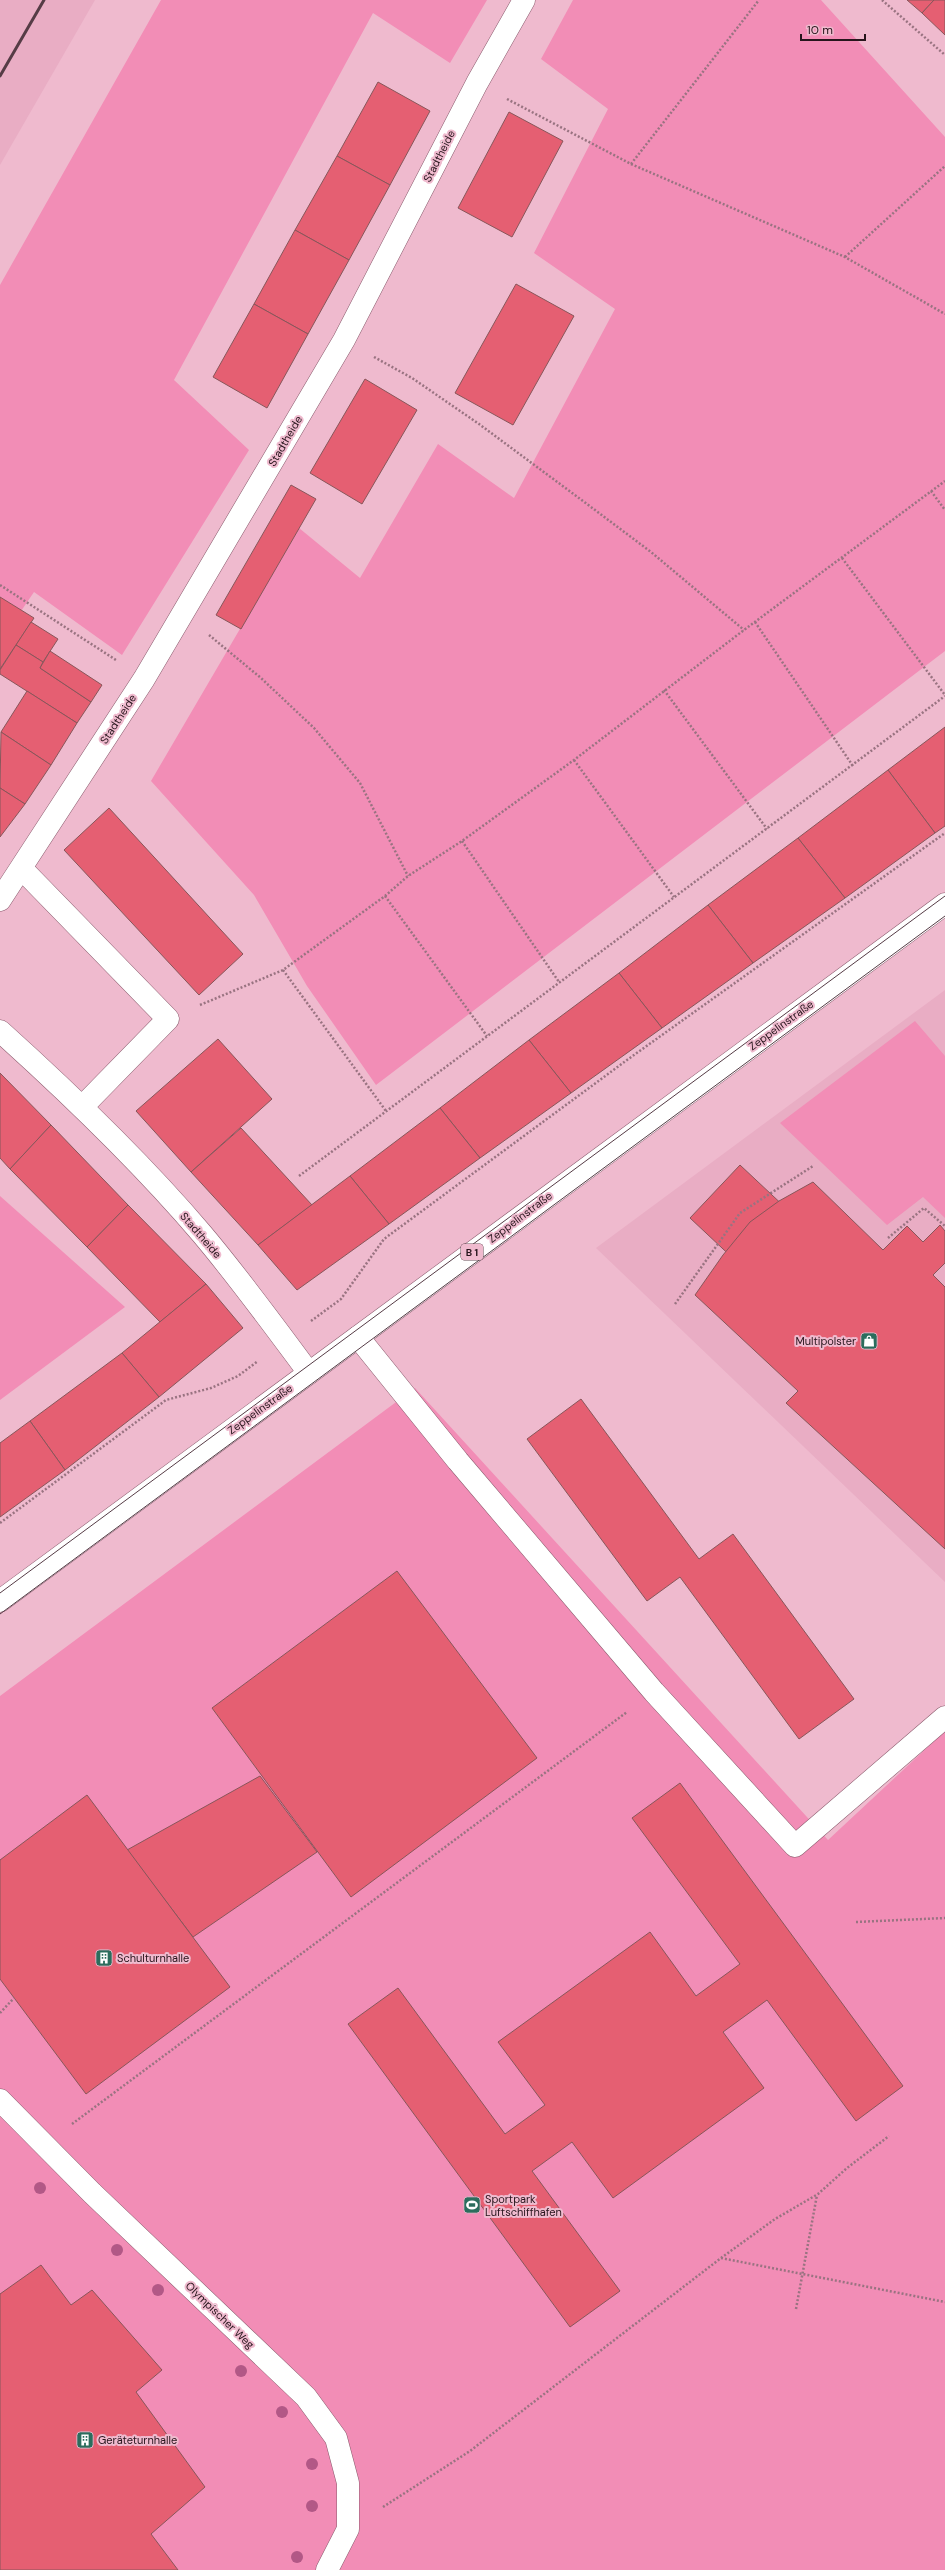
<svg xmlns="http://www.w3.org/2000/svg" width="945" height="2570" viewBox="0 0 945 2570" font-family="'DM Sans',sans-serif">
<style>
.built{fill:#e9adc4}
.green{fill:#f28db6}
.building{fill:#e55f72;stroke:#88565a}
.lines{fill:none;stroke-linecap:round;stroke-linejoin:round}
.lane-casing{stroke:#8a5b6d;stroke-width:23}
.street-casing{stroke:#8a5b6d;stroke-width:23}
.primary-casing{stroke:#8a5b6d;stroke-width:23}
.path{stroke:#997381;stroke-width:2.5;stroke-dasharray:2 2;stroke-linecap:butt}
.lane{stroke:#fff;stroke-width:22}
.street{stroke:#fff;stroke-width:22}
.primary{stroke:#fff;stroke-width:22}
.tram{stroke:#563c46;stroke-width:1}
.rail{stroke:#563c46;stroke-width:3}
.tree{fill:#b25886}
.labels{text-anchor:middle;stroke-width:4;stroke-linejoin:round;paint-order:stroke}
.shield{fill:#efbace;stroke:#634651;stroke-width:1}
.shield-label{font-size:10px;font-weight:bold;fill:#27151c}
.street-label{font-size:11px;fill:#27151c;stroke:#efbace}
.poi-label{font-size:11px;fill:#27151c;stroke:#efbace;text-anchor:start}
</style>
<rect width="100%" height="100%" fill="#efbace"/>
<g class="built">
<polygon points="0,0 95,0 0,165"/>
<polygon points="945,990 945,1582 596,1248"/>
</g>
<g class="green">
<polygon points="161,0 487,0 450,63 373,13 174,380 249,450 122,655 34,592 0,642 0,285"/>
<polygon points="573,0 821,0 945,137 945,651 376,1085 307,986 254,895 151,781 299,528 360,578 438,444 514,498 615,309 534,253 608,109 541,59"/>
<polygon points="915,1021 945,1056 945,1218 923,1197 887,1225 780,1123"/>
<polygon points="0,1196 125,1307 0,1400"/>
<polygon points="415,1388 828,1840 945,1731 945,2570 0,2570 0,1696"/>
</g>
<g class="building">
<polygon points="907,0 934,0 922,13"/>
<polygon points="934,0 945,0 945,35 922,13"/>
<polygon points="378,82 430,111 390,185 337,156"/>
<polygon points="509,112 563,141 512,237 458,208"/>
<polygon points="337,156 390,185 349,260 295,230"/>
<polygon points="295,230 349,260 308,334 254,304"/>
<polygon points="516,284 574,316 513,425 455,393"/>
<polygon points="254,304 308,334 267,408 213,377"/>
<polygon points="365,379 417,410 362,504 310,473"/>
<polygon points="291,485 316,499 241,629 216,615"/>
<polygon points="0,597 34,618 0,669"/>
<polygon points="31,622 58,639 43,662 16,645"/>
<polygon points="16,645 43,662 40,668 91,702 77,723 0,674 0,670"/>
<polygon points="50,651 102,685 91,702 40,668"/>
<polygon points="27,691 77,723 51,765 1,732"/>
<polygon points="945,727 945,826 935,833 888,770"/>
<polygon points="1,732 51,765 25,804 0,788"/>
<polygon points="888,770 935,833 845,898 798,838"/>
<polygon points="0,788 25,804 0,837"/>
<polygon points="109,808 243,954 199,995 64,850"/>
<polygon points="798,838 845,898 753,963 708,905"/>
<polygon points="708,905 753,963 662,1028 619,973"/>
<polygon points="619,973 662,1028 571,1093 529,1040"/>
<polygon points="218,1039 272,1099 191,1172 136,1111"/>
<polygon points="529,1040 571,1093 480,1158 440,1108"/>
<polygon points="0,1073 51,1125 10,1169 0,1158"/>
<polygon points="440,1108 480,1158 389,1224 350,1176"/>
<polygon points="51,1125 128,1205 87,1247 10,1169"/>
<polygon points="241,1128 312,1205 258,1245 191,1172"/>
<polygon points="740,1165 804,1225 754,1278 690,1218"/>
<polygon points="350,1176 389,1224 297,1290 258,1245"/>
<polygon points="813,1182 883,1250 907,1226 923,1242 940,1225 945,1231 945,1263 933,1275 945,1287 945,1549 786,1403 798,1391 695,1295 723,1255 750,1222 779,1201"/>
<polygon points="128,1205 206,1284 160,1322 87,1247"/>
<polygon points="206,1284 243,1328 159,1397 122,1353"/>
<polygon points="122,1353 159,1397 65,1470 30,1421"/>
<polygon points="581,1399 699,1559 733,1534 854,1699 799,1739 680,1577 647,1601 527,1439"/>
<polygon points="30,1421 65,1470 0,1517 0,1443"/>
<polygon points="397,1571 537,1758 351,1897 212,1708"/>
<polygon points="260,1776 317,1852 193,1937 127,1850"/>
<polygon points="680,1783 903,2086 856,2121 767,2000 723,2032 764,2088 613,2198 572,2142 532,2171 620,2291 570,2327 348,2024 398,1988 505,2134 545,2105 498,2042 650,1932 696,1996 740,1964 632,1818"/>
<polygon points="87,1795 230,1987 86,2094 0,1979 0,1860"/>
<polygon points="41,2265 71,2305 92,2290 162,2370 136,2392 205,2487 151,2534 178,2570 0,2570 0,2294"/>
</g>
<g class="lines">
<defs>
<polyline id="lane" points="358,1337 458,1461 654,1692 795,1846 945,1717"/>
<g id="street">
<polyline points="22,869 168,1019 83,1106"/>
<polyline points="0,900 144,679 344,340 477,83 524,0"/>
<path d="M0,1031C71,1095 140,1161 202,1234C240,1279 274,1326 309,1373"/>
<polyline points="0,2100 92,2193 306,2397 336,2438 348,2483 348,2529 327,2570"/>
</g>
<polyline id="primary" points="0,1601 945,904"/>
</defs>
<use href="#lane" class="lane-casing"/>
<use href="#street" class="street-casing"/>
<use href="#primary" class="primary-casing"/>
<g class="path">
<polyline points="882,0 945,55"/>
<polyline points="507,99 631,164 845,257 945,314"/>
<polyline points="631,164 759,0"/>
<polyline points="845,257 945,166"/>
<polyline points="374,357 412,378 479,424 587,504 651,552 744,630"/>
<polyline points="931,491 945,510"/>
<polyline points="842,558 945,695"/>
<polyline points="0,585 116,660"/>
<polyline points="755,622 853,766"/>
<polyline points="209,635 261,678 314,728 360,783 408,876"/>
<polyline points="664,690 767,829"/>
<polyline points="574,760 674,897"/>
<polyline points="462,841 559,982"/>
<polyline points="385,896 487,1036"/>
<polyline points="283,970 386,1111"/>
<polyline points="200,1005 283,970 385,896 408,876 462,841 574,760 744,630 945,481"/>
<polyline points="299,1176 945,696"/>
<polyline points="888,1238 924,1208 945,1226"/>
<polyline points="675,1304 740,1213 813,1166"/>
<polyline points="311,1321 341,1299 384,1239 627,1060 945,833"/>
<polyline points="0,1523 166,1400 211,1388 238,1376 258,1361"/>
<polyline points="856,1922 945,1918"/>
<polyline points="0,2013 14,1998"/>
<polyline points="72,2124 627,1712"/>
<polyline points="721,2258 945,2302"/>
<polyline points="796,2309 817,2195"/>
<polyline points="383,2507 470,2451 721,2258 775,2219 818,2194 847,2168 889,2136"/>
</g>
<use href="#lane" class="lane"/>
<use href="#street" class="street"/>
<use href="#primary" class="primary"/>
<g class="tram">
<polyline points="0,1593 945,896"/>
<polyline points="0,1614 945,916"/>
</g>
<polyline class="rail" points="0,76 44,0"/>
</g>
<g class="tree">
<circle cx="40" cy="2188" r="6"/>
<circle cx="117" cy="2250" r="6"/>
<circle cx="158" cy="2290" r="6"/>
<circle cx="241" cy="2371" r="6"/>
<circle cx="282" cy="2412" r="6"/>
<circle cx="312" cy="2464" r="6"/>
<circle cx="312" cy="2506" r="6"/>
<circle cx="297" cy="2557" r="6"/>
</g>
<defs>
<symbol id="shop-square" viewBox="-11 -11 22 22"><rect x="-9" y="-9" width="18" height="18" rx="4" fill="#2b6d5d" stroke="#efbace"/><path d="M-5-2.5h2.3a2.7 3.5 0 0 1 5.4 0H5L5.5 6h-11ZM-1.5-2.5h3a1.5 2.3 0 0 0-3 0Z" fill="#fff"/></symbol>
<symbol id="building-square" viewBox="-11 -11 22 22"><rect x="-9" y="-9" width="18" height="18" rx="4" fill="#2b6d5d" stroke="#efbace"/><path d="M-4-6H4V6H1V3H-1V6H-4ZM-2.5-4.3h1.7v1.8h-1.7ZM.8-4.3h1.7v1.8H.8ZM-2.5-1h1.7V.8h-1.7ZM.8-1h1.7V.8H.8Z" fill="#fff"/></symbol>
<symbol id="stadium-square" viewBox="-11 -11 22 22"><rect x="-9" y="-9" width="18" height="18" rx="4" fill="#2b6d5d" stroke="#efbace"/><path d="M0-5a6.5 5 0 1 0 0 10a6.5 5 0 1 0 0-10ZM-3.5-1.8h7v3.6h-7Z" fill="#fff"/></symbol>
</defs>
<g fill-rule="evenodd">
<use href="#shop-square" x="859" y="1331" width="20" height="20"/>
<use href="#building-square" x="94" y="1948" width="20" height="20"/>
<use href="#stadium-square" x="462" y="2195" width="20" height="20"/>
<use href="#building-square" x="75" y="2430" width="20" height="20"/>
</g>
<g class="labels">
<rect class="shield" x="461" y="1244" width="22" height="16" rx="3"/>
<g class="shield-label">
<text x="472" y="1256">B 1</text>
</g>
<g class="street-label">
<text transform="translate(439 156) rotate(-63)" y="4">Stadtheide</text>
<text transform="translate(285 441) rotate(-60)" y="4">Stadtheide</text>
<text transform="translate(118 719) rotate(-57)" y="4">Stadtheide</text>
<text transform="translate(781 1025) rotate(-36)" y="4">Zeppelinstraße</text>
<text transform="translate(520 1217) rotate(-37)" y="4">Zeppelinstraße</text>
<text transform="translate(201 1235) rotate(49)" y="4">Stadtheide</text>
<text transform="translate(260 1409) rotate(-36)" y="4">Zeppelinstraße</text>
<text transform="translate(220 2315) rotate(44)" y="4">Olympischer Weg</text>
</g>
<g class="poi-label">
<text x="856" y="1345" text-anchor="end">Multipolster</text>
<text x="117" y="1962">Schulturnhalle</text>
<text x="485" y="2203">Sportpark<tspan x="485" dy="13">Luftschiffhafen</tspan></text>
<text x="98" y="2444">Geräteturnhalle</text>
</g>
</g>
<path d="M801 34v6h64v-6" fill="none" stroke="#27151c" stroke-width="2"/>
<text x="807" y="34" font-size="12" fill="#27151c" stroke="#efbace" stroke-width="3" paint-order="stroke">10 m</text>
</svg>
